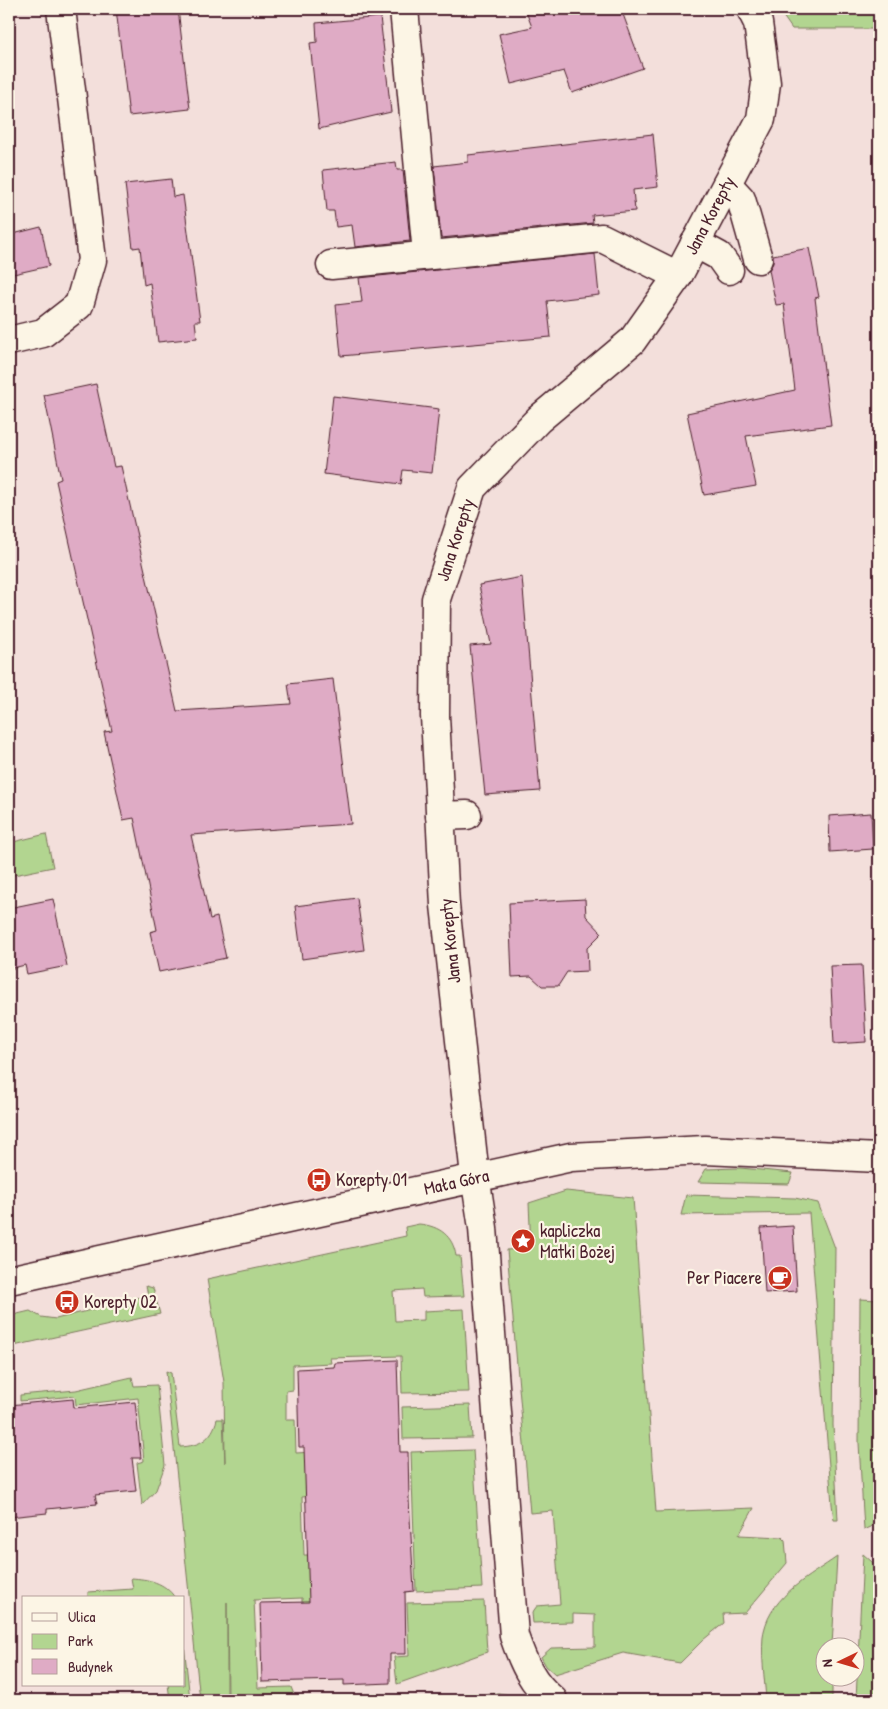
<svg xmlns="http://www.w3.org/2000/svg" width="888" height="1709" viewBox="0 0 888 1709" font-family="'Patrick Hand',sans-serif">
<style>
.green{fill:#b2d590;stroke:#7e7a5e}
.building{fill:#dfabc5;stroke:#4a1f2b}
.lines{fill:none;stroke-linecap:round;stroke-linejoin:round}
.minor-casing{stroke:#4a1f2b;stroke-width:31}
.minor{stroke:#fcf5e5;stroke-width:28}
.labels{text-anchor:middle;stroke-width:4.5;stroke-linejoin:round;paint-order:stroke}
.street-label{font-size:18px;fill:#4a1f2b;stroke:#fcf5e5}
.poi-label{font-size:18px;fill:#4a1f2b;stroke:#fcf5e5;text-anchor:start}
</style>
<rect width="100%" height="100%" fill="#f3dfdb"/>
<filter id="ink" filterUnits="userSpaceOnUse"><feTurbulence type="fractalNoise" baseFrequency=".02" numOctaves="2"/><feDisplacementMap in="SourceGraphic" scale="10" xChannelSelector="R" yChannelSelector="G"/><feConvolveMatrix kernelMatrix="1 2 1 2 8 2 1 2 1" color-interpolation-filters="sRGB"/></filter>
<g filter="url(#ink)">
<g class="green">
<polygon points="778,9 879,9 879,29 792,29"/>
<polygon points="46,834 53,867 9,876 9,843"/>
<polygon points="740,1168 793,1173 789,1184 698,1182 706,1169"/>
<polygon points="566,1191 633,1198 656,1512 754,1508 739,1535 782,1537 785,1540 787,1563 745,1613 723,1614 724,1623 703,1640 680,1663 623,1653 555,1674 546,1666 541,1657 551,1648 595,1647 595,1615 573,1614 573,1622 533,1623 532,1613 537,1606 560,1604 553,1511 530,1513 507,1250 531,1248 529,1203"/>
<polygon points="686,1195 795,1198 818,1203 835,1248 833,1425 838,1520 834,1520 832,1504 809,1213 681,1215"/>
<path d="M419,1224C440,1226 453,1236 456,1256H460L464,1296L423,1297L422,1289L393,1291L395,1321L424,1320V1311L464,1309L469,1392L402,1393L401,1356L330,1358L331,1363L293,1365V1390L286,1391V1420H295L296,1453L313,1452L314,1496L302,1497L304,1555H315L317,1617L302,1618V1598L254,1600L258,1688L291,1687L296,1700H228L227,1602V1700H200L166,1371L171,1373L180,1447C200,1446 212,1439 217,1419H223L225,1463L224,1382L207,1279L406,1236L405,1227Z"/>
<polygon points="146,1286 153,1288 160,1314 9,1347 9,1316 30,1311 41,1317 56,1319 140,1297 148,1305 150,1304"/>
<polygon points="860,1299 879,1300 879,1518 871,1527 864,1530 859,1443"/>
<polygon points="132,1377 134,1386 157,1385 165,1465 156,1490 142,1505 137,1463 144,1461 138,1398 76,1405 75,1396 20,1401 20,1395 76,1390"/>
<polygon points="470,1405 472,1438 403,1439 402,1407"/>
<polygon points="473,1450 482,1588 416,1591 411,1452"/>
<polygon points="863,1554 879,1568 879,1700 856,1700"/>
<path d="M837,1557L832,1646H826V1676L832,1677V1700H766C765,1682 760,1648 764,1631C772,1595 810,1576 837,1557Z"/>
<path d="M131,1578C148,1579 165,1582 175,1598H88V1592L133,1589Z"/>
<polygon points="484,1601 487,1652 397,1684 394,1657 409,1656 407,1603"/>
<polygon points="184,1644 190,1700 162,1700 170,1699 168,1685 184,1685"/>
<polygon points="498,1693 510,1695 515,1700 479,1700 483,1699 482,1696"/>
</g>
<g class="building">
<polygon points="116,9 178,9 190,109 129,116"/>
<polygon points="525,9 621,9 643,68 572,93 564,71 511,84 499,34 532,27"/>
<polygon points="380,17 391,112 319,129 310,43 317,42 316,23"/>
<polygon points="653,134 658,187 633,190 635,211 592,215 593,223 441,238 434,166 468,162 468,155"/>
<polygon points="396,162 397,170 403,170 410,241 355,247 352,225 336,227 334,211 327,211 323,170"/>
<polygon points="171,179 173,197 183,195 200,321 195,321 197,338 158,342 150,283 144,285 140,247 133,248 125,184"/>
<polygon points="41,227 49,266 9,275 9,235"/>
<polygon points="809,248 819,297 815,298 831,425 746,436 756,486 704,495 687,413 795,390 784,304 776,305 769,270 773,263 773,255"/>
<polygon points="595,254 599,295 547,301 551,337 341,356 336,305 362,302 359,278"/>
<polygon points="96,384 114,467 121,466 177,711 291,704 288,684 333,679 351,824 191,835 210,919 217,917 226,958 159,972 150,932 157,930 134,818 123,820 116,787 104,732 112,731 56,481 61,479 44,395"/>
<polygon points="333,396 439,409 432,473 403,470 401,484 324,474"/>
<polygon points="522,577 540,791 485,795 470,646 491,644 479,585"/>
<polygon points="871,813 873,849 830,852 829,816"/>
<polygon points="357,898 364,950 302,959 295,906"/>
<polygon points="53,899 67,966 27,974 25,965 9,969 9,908"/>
<polygon points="585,899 586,916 602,933 587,948 588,971 567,972 558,986 542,986 531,976 512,977 509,903"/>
<polygon points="862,965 866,1042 834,1044 830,966"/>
<polygon points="793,1226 797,1291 765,1293 761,1228"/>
<polygon points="397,1360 400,1452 408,1452 409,1499 414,1591 405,1592 406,1654 390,1654 390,1683 344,1685 344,1680 262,1682 260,1603 309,1602 304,1447 299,1447 297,1369 334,1367 335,1363"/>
<polygon points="73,1399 74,1408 135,1402 141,1458 132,1458 136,1491 95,1495 97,1504 47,1509 47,1513 9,1517 9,1405"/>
</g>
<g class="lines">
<defs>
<g id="minor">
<polyline points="404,9 427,254"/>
<polyline points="727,184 741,199 758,259"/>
<polyline points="695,243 719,256 729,270"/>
<polyline points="331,265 602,238 678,276"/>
<polyline points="9,341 43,333 79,305 92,260 61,9"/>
<polyline points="440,816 467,815"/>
<path id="s1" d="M9,1280L571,1157L705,1150L879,1158"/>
<path id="s2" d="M553,1700C532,1683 523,1662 514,1636L483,1228L475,1176L445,905L435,716L436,599L472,488L539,419L632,341L678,276L761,119L766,83L758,23L751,9"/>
</g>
</defs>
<use href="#minor" class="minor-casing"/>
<use href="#minor" class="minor"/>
</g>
</g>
<defs>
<symbol id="bus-disc" viewBox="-11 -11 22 22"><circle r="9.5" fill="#c8321e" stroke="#fcf5e5"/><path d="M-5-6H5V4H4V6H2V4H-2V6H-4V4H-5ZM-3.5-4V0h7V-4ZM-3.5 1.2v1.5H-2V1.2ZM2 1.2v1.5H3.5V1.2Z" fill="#fff"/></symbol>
<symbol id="sight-disc" viewBox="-11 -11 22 22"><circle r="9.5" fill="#c8321e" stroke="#fcf5e5"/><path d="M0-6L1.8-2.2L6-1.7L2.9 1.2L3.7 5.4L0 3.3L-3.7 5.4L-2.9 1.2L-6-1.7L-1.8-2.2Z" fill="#fff"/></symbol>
<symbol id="cafe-disc" viewBox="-11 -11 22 22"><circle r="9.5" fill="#c8321e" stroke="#fcf5e5"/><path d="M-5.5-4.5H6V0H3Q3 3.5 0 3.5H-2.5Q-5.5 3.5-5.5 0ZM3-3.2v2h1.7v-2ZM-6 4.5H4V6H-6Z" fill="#fff"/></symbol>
</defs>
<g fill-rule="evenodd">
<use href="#bus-disc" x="305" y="1166" width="28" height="28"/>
<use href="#sight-disc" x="509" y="1227" width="28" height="28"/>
<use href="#cafe-disc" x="766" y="1264" width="28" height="28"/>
<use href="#bus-disc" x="53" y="1288" width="28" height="28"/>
</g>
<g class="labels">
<g class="street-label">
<text dy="6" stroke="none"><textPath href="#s2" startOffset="1599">Jana Korepty</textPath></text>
<text dy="6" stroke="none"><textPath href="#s2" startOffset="1179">Jana Korepty</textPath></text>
<text transform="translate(450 941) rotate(-96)" y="6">Jana Korepty</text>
<text dy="6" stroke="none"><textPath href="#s1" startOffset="458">Mała Góra</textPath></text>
</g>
<g class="poi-label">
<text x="336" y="1186">Korepty 01</text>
<text x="540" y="1237">kapliczka<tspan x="540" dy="21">Matki Bożej</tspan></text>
<text x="762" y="1284" text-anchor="end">Per Piacere</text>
<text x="84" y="1308">Korepty 02</text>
</g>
</g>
<rect width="888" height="1709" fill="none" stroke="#fcf5e5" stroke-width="30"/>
<rect x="15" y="15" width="858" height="1679" fill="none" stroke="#4a1f2b" stroke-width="2" filter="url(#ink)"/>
<rect x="22" y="1596" width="162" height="90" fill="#fcf5e5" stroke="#b59f9b"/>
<rect x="32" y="1613" width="25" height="8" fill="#fcf5e5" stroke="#b59f9b"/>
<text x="68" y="1622" font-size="15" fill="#4a1f2b">Ulica</text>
<rect x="32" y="1634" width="25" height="15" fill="#b2d590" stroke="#b59f9b"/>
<text x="68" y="1646" font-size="15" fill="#4a1f2b">Park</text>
<rect x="32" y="1659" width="25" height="15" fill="#dfabc5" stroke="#b59f9b"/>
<text x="68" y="1672" font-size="15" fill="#4a1f2b">Budynek</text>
<g transform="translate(840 1662) rotate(265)"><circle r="24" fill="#fcf5e5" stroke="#b59f9b"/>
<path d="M0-4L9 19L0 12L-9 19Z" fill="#c8321e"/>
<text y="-8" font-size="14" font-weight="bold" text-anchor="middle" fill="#4a1f2b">N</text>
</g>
</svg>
